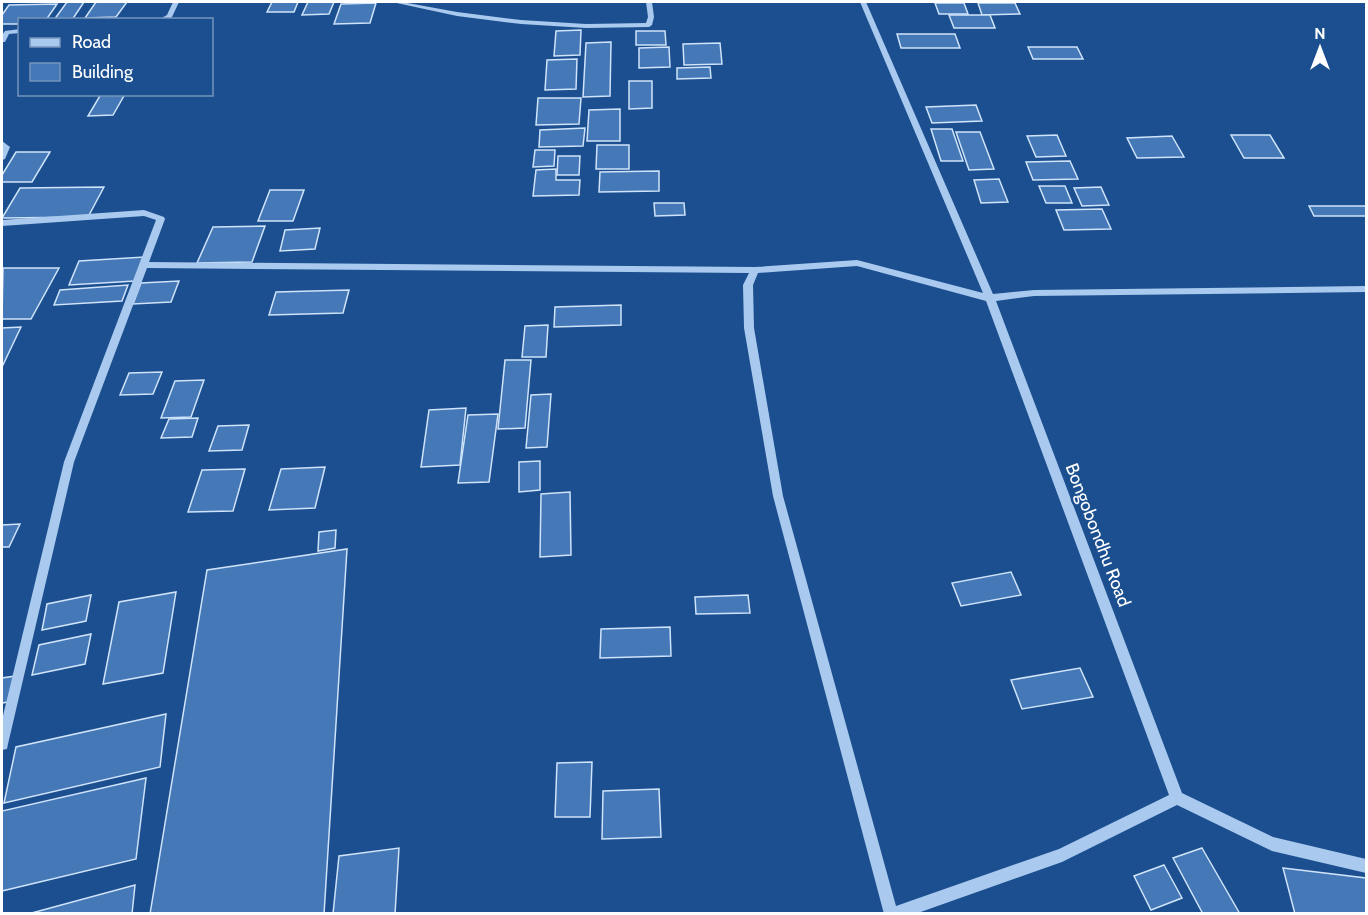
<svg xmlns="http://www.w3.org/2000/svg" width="1368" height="915" viewBox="0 0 1368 915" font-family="Cabin,sans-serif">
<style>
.building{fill:#4478b7;stroke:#cfe3fa;stroke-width:1.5}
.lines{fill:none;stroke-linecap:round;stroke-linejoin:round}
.minor{fill:#a9c9ee;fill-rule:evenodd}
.labels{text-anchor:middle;stroke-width:5;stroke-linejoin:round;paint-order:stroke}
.street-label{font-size:18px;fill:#fff;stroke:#1b4f8f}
</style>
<rect width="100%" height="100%" fill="#1b4f8f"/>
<g class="building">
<polygon points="67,2 84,2 72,20 54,20"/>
<polygon points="96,2 127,2 116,17 85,18"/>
<polygon points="272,2 298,2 294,12 267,12"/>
<polygon points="308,2 334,2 329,14 302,15"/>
<polygon points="376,3 370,23 334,24 341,4"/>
<polygon points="935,3 964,3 968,14 939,14"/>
<polygon points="978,3 1015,3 1020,14 982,15"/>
<polygon points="57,4 46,20 20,20 20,24 2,24 2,15 9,5"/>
<polygon points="949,15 990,15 995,28 954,28"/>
<polygon points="581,30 580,55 554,56 556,31"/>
<polygon points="636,31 665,31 666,45 636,45"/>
<polygon points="897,34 955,34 960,48 901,48"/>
<polygon points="611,42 610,96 583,97 586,43"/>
<polygon points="720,43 722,64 684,65 683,44"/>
<polygon points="669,47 670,67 639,68 639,48"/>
<polygon points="1028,47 1077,47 1083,59 1033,59"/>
<polygon points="577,59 576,89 545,90 547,60"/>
<polygon points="710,67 711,78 677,79 677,68"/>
<polygon points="629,81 652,81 652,108 629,109"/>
<polygon points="101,94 125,94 113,115 88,116"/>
<polygon points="538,98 581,98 579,124 536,125"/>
<polygon points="976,105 982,121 932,123 926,107"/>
<polygon points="620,109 620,141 587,141 589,110"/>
<polygon points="585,128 583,146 539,147 540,130"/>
<polygon points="931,129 952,129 963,161 941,161"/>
<polygon points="956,132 980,132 994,169 969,170"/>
<polygon points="1057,135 1066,156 1036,157 1027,136"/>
<polygon points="1231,135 1270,135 1284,158 1244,158"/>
<polygon points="1172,136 1184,157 1137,158 1127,138"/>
<polygon points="597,145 629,145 629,169 596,169"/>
<polygon points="535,150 555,150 554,166 533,167"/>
<polygon points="16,152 50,152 32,182 2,182 2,175"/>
<polygon points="558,156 580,156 579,175 557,175"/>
<polygon points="1070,161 1078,179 1033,180 1026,162"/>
<polygon points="556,169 556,180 580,180 579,195 533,196 536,170"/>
<polygon points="659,171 659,191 599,192 600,172"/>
<polygon points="999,179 1008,202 981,203 974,180"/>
<polygon points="1039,186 1065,186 1072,203 1046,203"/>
<polygon points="104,187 88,217 2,218 20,188"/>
<polygon points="1101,187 1109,205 1082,206 1074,188"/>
<polygon points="270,190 304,190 293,221 258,221"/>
<polygon points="654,203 684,203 685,215 655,216"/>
<polygon points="1309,206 1366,206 1366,216 1314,216"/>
<polygon points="1102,209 1111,229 1064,230 1056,210"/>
<polygon points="265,226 252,262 197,263 213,227"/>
<polygon points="320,228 315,249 280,251 285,230"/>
<polygon points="144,257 135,281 69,285 79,261"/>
<polygon points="3,268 59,268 31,319 2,319"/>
<polygon points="179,281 171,302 133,304 141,283"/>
<polygon points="128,285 122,301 54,305 60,290"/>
<polygon points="349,290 343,313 269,315 276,292"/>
<polygon points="621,305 621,325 554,327 555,307"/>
<polygon points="548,325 546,357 522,357 525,326"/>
<polygon points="21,327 2,367 2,328"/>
<polygon points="505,360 531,360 525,428 498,429"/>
<polygon points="162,372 153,394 120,395 129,373"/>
<polygon points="204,380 191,417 161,418 175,381"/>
<polygon points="551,394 547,447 526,448 531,395"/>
<polygon points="466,408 460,465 421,467 429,410"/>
<polygon points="498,414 489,482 458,483 468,415"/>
<polygon points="198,418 192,437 161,438 169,419"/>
<polygon points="249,425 242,450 209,451 218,426"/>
<polygon points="540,461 540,490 519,492 519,462"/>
<polygon points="325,467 315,508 269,510 281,469"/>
<polygon points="245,469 233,511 188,512 202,470"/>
<polygon points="570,492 571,555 540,557 541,494"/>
<polygon points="20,524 9,547 2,547 2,525"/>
<polygon points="336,530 335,548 318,551 319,532"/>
<polygon points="347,549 324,914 150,914 207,570"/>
<polygon points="1011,572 1021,595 961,606 952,583"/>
<polygon points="176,592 163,673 103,684 119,602"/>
<polygon points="91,595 86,621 42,630 47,604"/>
<polygon points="748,595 750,613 696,614 695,597"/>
<polygon points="670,627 671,656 600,658 601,629"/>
<polygon points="91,634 85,664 32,675 39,645"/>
<polygon points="1080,668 1093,697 1022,709 1011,680"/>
<polygon points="16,676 8,702 2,703 2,678"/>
<polygon points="166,714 160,767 4,803 16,747"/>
<polygon points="592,762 590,817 555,817 557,763"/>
<polygon points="146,778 136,859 2,891 2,811"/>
<polygon points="659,789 661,837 602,839 603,791"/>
<polygon points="399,848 395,914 333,914 339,856"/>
<polygon points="1202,848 1240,914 1203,914 1173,858"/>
<polygon points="1164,865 1182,898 1151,910 1134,876"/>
<polygon points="1283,868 1366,878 1366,914 1295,914"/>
<polygon points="135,885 132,914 28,914"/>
</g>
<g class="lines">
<g class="minor">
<polygon points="173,2 179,2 172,17 168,20 158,20 167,15"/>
<polygon points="392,2 402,2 457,12 521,20 586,24 646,23 648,17 646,2 652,2 654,17 652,25 649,27 586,28 521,24 457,16"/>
<path d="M860,2H866L993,294L1034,290L1366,286V292L1034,296L996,301L1182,793L1273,837L1366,859V873L1272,851L1177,805L1062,862L915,914H884L773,496L744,328L743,285L749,273L147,268L74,462L8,744L7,749L2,750V720L64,462L156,220L144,216L2,226V220L144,210L164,217L165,219L149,262L755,267L857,260L983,293ZM857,266L986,301L1169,795L1059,849L896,906L783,496L754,328L753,285L758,273Z"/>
<polygon points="20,29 20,33 9,34 5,42 2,42 2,35 5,31"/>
<polygon points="2,141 10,147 5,159 2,160"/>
</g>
</g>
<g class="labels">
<g class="street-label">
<text transform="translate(1098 535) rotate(69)" y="6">Bongobondhu Road</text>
</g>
</g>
<rect width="1368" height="915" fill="none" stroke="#ffffff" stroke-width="6"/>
<rect x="18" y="18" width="195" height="78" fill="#1b4f8f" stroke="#7695bc" stroke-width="1.5"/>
<rect x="30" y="38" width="30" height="9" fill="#a9c9ee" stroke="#7695bc" stroke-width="1.5"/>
<text x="72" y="48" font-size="18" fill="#ffffff">Road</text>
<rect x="30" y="63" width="30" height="18" fill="#4478b7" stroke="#7695bc" stroke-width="1.5"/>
<text x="72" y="78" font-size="18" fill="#ffffff">Building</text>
<g transform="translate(1320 48)" stroke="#1b4f8f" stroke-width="4.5" paint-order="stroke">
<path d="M0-4.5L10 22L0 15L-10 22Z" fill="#ffffff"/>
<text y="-9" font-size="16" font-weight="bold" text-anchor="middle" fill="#ffffff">N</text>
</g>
</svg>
